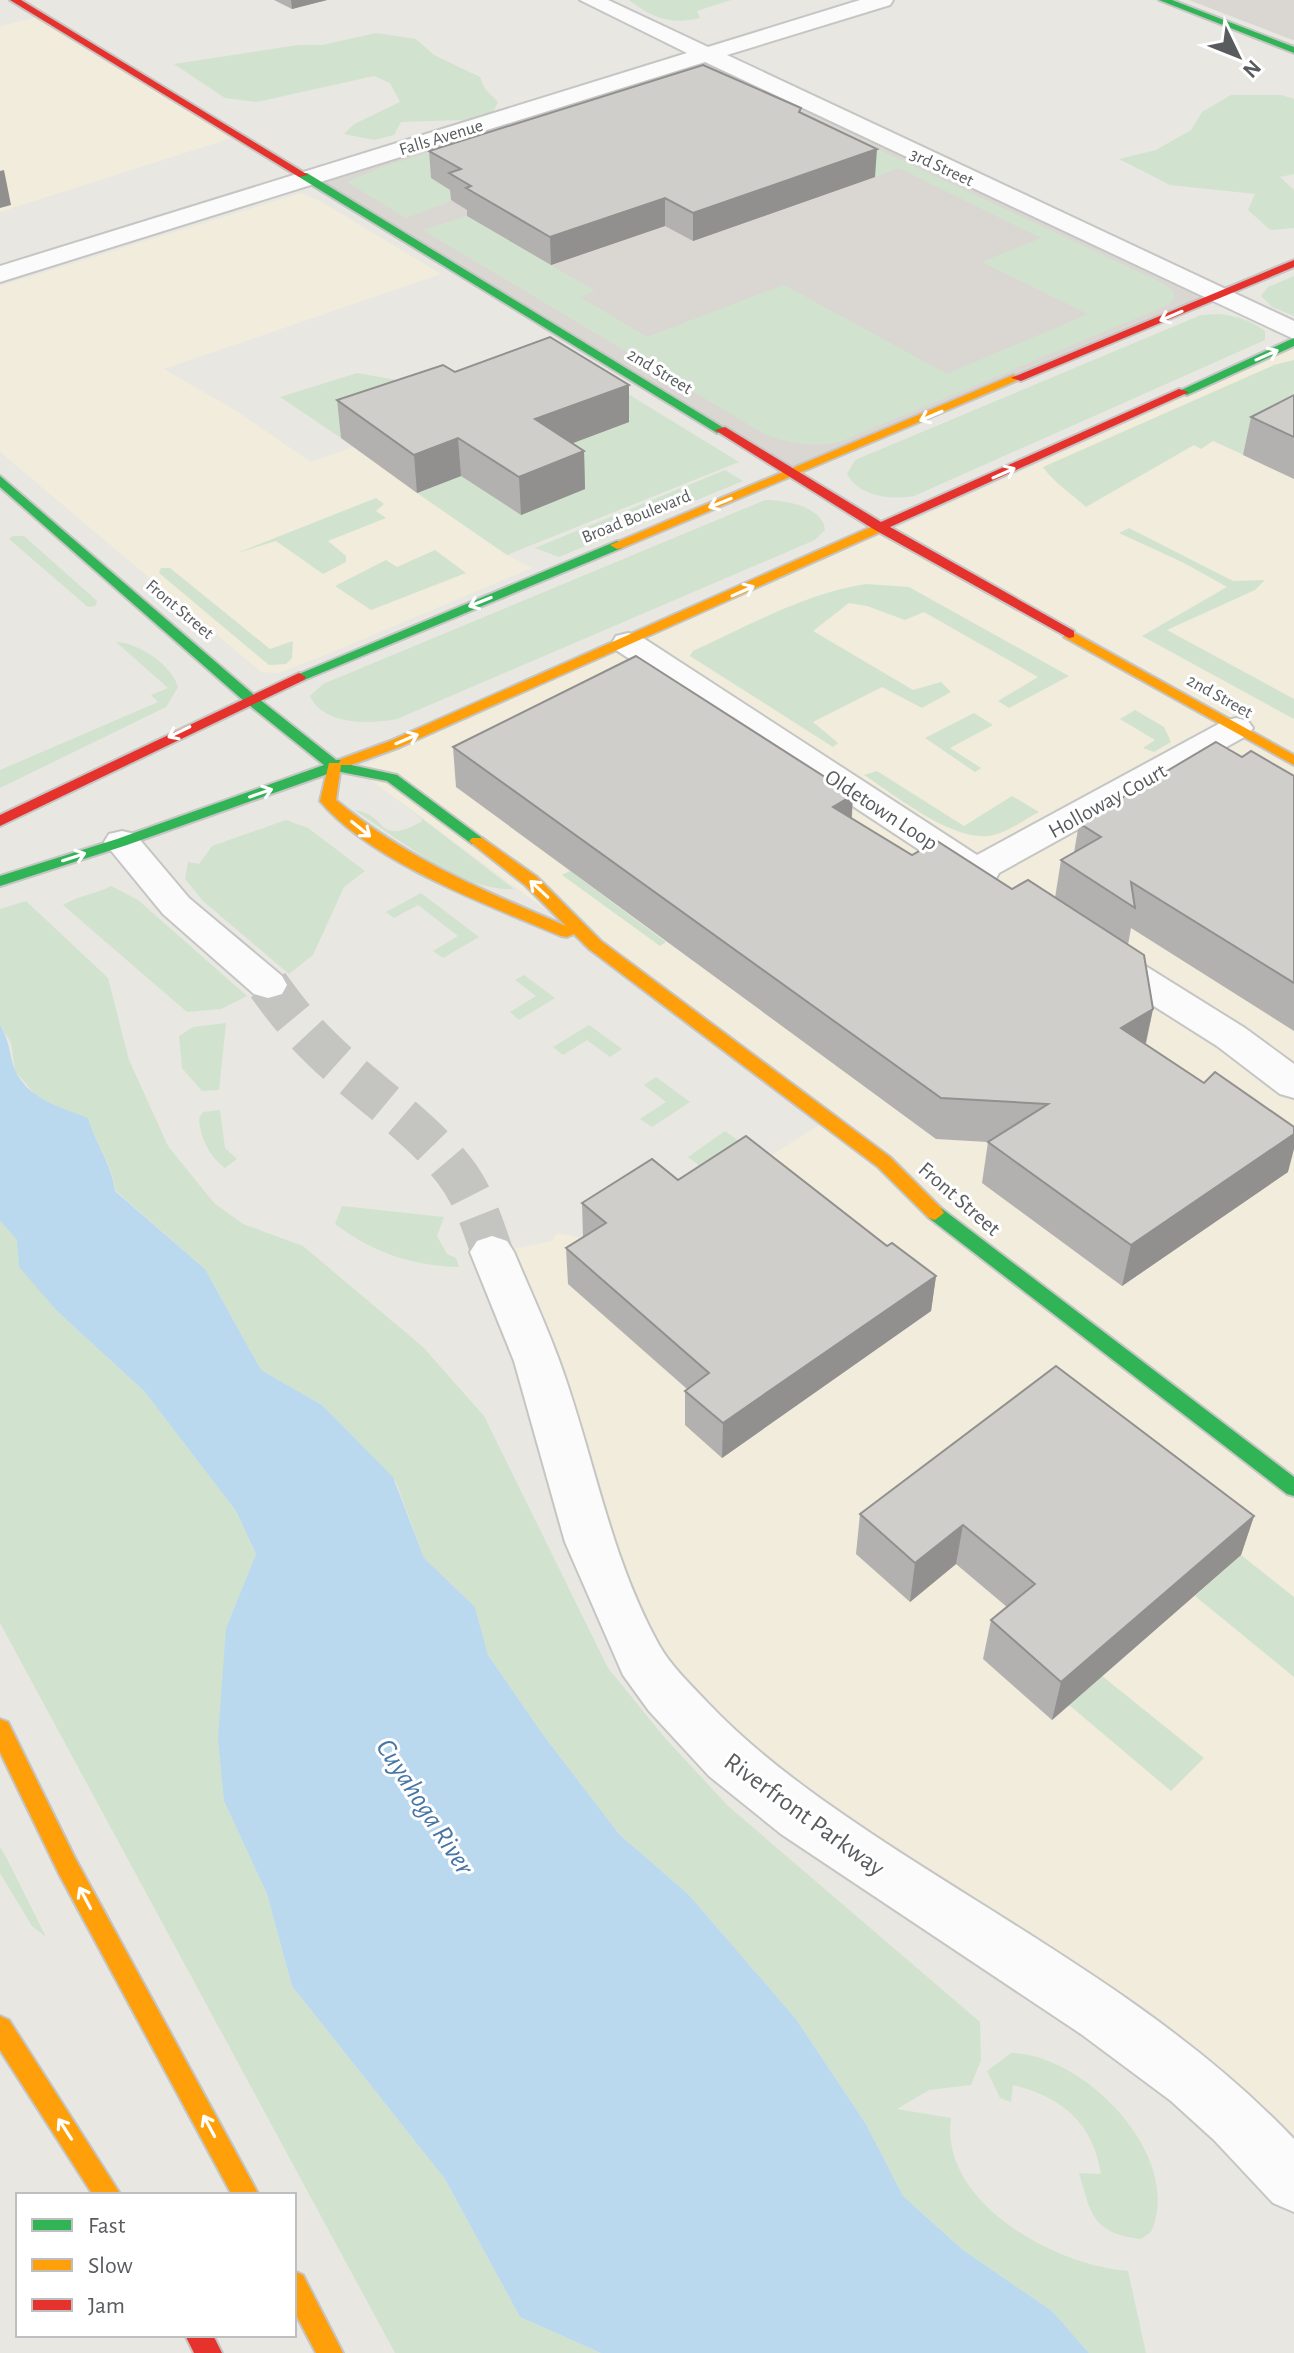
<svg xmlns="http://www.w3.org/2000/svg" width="1294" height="2353" viewBox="0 0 1294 2353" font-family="'Alegreya Sans',sans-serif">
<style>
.commercial{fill:#f1ecdb}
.education{fill:#dad7d2}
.green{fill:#d1e3cf}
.water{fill:#bad9ef}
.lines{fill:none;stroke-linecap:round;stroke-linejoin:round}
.street-tunnel{stroke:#c4c4c1;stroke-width:42;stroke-dasharray:42 21;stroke-linecap:butt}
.street-casing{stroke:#c5c5c4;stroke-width:4}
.fast-casing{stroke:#c4c5c4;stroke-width:4}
.slow-casing{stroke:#c4c5c4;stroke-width:4}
.jam-casing{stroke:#c4c5c4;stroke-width:4}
.street{fill:#fcfbfb;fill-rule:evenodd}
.fast{fill:#30b455;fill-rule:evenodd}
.slow{fill:#ff9f0a;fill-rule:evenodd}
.jam{fill:#e5322d;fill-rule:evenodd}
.wall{fill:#b2b1af}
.shaded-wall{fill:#91908e}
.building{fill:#cfcecb;stroke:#91908e;stroke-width:2}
.oneway{stroke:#fff}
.labels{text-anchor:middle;stroke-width:6;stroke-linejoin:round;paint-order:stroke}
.far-street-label{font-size:18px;fill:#595c5f;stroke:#fff}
.street-label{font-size:22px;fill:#595c5f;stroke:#fff}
.near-street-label{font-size:26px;fill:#595c5f;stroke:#fff}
.near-water-label{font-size:28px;font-style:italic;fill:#4775a4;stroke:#fff}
</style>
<rect width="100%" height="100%" fill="#e8e7e2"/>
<g class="commercial">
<polygon points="41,16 238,136 0,212 0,26"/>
<polygon points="301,193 322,202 441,274 164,369 238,412 311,462 353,447 507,555 532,568 328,654 278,673 261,672 0,452 0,286"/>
<polygon points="1294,347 1294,754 896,528"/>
<polygon points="882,528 1294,761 1294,2182 667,1695 508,1250 551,1241 557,1233 583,1238 745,1172 828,1119 356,769"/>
</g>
<g class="education">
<polygon points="1189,0 1294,0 1294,40 1290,39"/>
<polygon points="706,55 1218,296 792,473 306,179"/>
</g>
<g class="green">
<path d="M629,0H731L697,11L700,18C670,25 652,18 629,0Z"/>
<polygon points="376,33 416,39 434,55 480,77 485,89 498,102 492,114 465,120 401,122 394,135 374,140 344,134 354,124 400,102 390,83 374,76 257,102 225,98 174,64 298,45 322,45"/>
<path d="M707,69L1160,282L1173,291L1174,298L1168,305L844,440C818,449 792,444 766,435L423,230L467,216L595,291L580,297L647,337L784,285L947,374L1088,314L982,262L1041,238L899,168L875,177L798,139L432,178L462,197L406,218L347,182L382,167Z"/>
<polygon points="1231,95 1282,95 1294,99 1294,174 1280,177 1294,190 1294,228 1270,230 1248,210 1255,194 1170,185 1119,159 1156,150 1191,130 1202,112"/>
<polygon points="1294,276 1294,316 1272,307 1261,296 1268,287"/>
<path d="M1219,314C1236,316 1251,320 1265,331V340L914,496C890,500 860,497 847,474L855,460L1201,315Z"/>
<path d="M1294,360V428L1244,455L1213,441L1201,449L1194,445L1086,507C1071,493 1054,483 1043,467L1274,365Z"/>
<polygon points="584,367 739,462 507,555 417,493 461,476 493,428"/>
<polygon points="357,373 397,380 357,433 341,438 280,397"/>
<polygon points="725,470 743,481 559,557 535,548"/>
<polygon points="376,498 384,504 376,511 386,518 328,541 346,556 346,562 323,574 276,541 237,553"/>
<path d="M765,500C785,500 822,506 825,530L815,540L397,719C371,724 323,726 310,696L323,684Z"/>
<polygon points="1129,528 1233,581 1265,580 1255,590 1167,630 1294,699 1294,719 1142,636 1227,587 1184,563 1119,533"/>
<polygon points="13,536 24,536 97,601 95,606 88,607 9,539"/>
<polygon points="435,550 466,573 371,610 335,586 386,560 397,567"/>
<polygon points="161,568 170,568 270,649 293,641 292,658 286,664 269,665 159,573"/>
<path d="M866,584L909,587L1069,676L1009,708L998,701L1038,677L924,612L905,620L867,606L849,603L813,631L913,690L941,682L951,692L922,708L882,687L813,722L838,743L833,747L690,656L693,651C749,626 805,593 866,584Z"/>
<path d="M116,642C137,642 172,665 178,687L166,707L0,788V770L158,702L151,695L168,688Z"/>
<polygon points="1135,710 1164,727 1171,742 1154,752 1143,748 1155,740 1120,719"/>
<polygon points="974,713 993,725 950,748 981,768 975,772 925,738"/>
<path d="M877,771L964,826L1012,796L1039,812C1025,819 1004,835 988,836C950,840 895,795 864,775Z"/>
<path d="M394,797L514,889C463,893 397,837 354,810C389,814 375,847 421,822L422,819Z"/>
<polygon points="286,820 308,828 365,871 344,887 313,955 289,974 203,901 185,879 188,862 199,864 212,846"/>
<polygon points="570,871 666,942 660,946 562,875"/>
<path d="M111,886L138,900L247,996L221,1009L187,1012L63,905C82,894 97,894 111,886Z"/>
<polygon points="421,893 479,937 443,958 433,951 458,936 418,905 394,918 386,912"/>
<path d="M26,901L108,978L129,1060L168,1146L214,1203L243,1224L303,1246L423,1347L484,1416L608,1668L665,1738L728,1806L980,2022L981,2060L971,2085L929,2090L897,2109L951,2118C939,2203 1056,2266 1128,2271L1146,2353H1089L1052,2311L963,2250L903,2196L866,2124L796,2019L689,1895L619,1834L544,1736L488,1655L475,1607L424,1558L396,1482L322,1405L261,1370L205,1269L115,1190C113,1164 96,1145 88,1119L38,1098L15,1071L11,1043L0,1025V909Z"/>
<polygon points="524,975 555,998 519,1020 510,1012 536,996 515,980"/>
<polygon points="226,1023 219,1090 202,1091 182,1068 179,1036 193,1027"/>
<polygon points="589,1025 622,1049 610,1057 587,1040 563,1055 553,1047"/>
<polygon points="656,1077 690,1102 652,1127 640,1119 666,1102 644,1085"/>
<path d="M220,1110L225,1148L237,1159L225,1168C209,1156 200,1138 199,1118L203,1112Z"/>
<polygon points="725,1131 763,1158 750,1167 726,1149 700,1166 688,1157"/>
<path d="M342,1206L444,1217L437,1236L447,1254L456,1258L459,1267C412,1266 372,1252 335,1224Z"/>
<polygon points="0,1221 17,1240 57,1311 144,1391 236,1511 256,1554 226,1628 224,1801 267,1894 292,1986 445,2179 520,2317 601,2353 395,2353 0,1623"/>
<polygon points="1241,1555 1294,1597 1294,1677 1195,1596"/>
<polygon points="1102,1676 1204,1758 1171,1791 1069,1705"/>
<polygon points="0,1847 6,1857 46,1937 32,1926 0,1873"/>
<path d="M1011,2053C1085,2054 1185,2157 1151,2232L1141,2239C1091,2233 1091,2213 1079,2173L1101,2174C1093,2123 1062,2097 1013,2085L1011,2102L1000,2098L987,2071Z"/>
</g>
<path class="water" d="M0,1025C11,1043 9,1057 16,1072C30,1100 61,1107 88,1118C96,1145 112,1164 115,1191L205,1269L261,1370L322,1405L393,1477L424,1558L475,1607L488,1655L544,1736L619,1834L689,1895L796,2019L866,2124L903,2196L963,2250L1052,2311L1089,2353H601L520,2317L445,2179L292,1986L267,1894L224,1801L218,1738L226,1628L256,1554L236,1511L144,1391L57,1311L19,1267L17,1240L0,1221Z"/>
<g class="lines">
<path class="street-tunnel" d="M268,985C285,1009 302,1030 323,1050C365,1091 417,1123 454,1170C473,1194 482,1223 492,1252"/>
<defs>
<g id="street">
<polygon points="580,0 608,0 708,47 860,0 893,0 890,5 727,55 1294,321 1294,339 705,62 0,282 0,266 687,53"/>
<polygon points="628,633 640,636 977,855 1224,721 1236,718 1248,721 1253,728 1248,735 999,873 994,882 981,886 968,882 616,650 612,643 616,636"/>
<polygon points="122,831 135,834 189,898 282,976 287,985 282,994 268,998 254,994 163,914 104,842 109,834"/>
<polygon points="1102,944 1115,947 1245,1028 1294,1064 1294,1098 1280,1094 1217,1046 1089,965 1083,956 1089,947"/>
<path d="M492,1236L507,1241L514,1252C529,1288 546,1324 559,1360C594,1455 609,1555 659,1645C671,1666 690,1684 707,1702C764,1762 831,1807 901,1853C1036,1940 1182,2021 1294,2139V2212L1273,2203L1214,2140L1171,2101L1081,2034L781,1834L709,1776L649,1711L623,1675L565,1542L514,1361L470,1252L477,1241Z"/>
</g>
<g id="fast">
<polygon points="1159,0 1172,0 1294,47 1294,53"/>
<polygon points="299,173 307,173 727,430 717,433 299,177"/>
<polygon points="1294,338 1294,346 1187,395 1177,392"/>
<polygon points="0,476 254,695 336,760 351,759 351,765 397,775 482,838 485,841 482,844 472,844 387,781 336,771 127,845 0,886 0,876 117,839 324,765 244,701 0,487"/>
<polygon points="617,541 624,545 622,548 304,680 299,681 292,677"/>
<polygon points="935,1206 941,1208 1294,1477 1294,1496 1287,1494 929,1218 926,1213"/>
</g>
<g id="slow">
<polygon points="1013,375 1023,378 622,548 617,549 610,545"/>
<path d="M880,523L887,527L885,530L400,747L351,765H341L336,800C405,858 484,891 566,926L525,885L469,841L472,838H482L537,877L601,941L890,1157L941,1208L944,1213L935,1220L929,1218L878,1167L589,949L574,934L567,937L561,936C488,905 371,862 320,801L329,763H339L341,759L390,741Z"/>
<polygon points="1069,630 1294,755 1294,765 1064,637 1064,631"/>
<polygon points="0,1719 8,1722 75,1858 259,2195 232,2195 59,1874 0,1752"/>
<polygon points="0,2016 9,2020 121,2195 93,2195 0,2050"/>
<polygon points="294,2271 303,2275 343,2353 316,2353 294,2311"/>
</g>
<g id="jam">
<polygon points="10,0 21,0 308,175 299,177"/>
<polygon points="1294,260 1294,267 1021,381 1011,378"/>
<polygon points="1179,389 1189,392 890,527 1074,631 1074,637 1069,638 875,530 715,430 725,427 881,522"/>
<polygon points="299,673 306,677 304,680 0,826 0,815"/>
<polygon points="185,2335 213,2335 222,2353 194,2353"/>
</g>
</defs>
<use href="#street" class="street-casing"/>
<use href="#fast" class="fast-casing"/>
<use href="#slow" class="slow-casing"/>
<use href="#jam" class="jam-casing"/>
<use href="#street" class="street"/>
<use href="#fast" class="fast"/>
<use href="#slow" class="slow"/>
<use href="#jam" class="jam"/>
</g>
<g class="wall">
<polygon points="274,0 327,0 292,9"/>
<polygon points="800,113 875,177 693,241 665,226 551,265 467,216 467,210 451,200 450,190 431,178 429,151"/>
<polygon points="455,372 629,422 572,443 584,451 585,489 521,515 461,476 417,493 341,438 337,400"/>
<polygon points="1294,395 1294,479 1243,455 1251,417"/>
<polygon points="453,747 853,795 852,818 912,855 1012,889 1055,898 1061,860 1074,853 1079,823 1242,757 1294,776 1294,1031 1131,928 1128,945 1153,1009 1146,1044 1288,1172 1122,1286 982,1183 988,1142 936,1139 456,787"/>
<polygon points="678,1180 887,1246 936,1276 931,1311 722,1458 685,1425 685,1391 687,1389 568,1284 566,1248 583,1238 582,1203"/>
<polygon points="860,1514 1254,1516 1241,1555 1052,1720 983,1659 991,1620 1007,1607 956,1564 910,1602 856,1554"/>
</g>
<g class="shaded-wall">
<polygon points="291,0 327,0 292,9"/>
<polygon points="877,149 875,177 693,241 693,213"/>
<polygon points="4,170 11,205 0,208 0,171"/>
<polygon points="665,198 665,226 551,265 550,237"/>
<polygon points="629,385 629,422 536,457 535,419"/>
<polygon points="458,438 461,476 417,493 414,455"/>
<polygon points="584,451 585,489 521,515 519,477"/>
<polygon points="853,795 850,836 833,807"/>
<polygon points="1153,1009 1144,1050 1121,1028"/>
<polygon points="1294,1134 1294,1149 1288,1172 1122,1286 1131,1245"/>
<polygon points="936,1276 931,1311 722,1458 723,1423"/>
<polygon points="1254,1516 1241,1555 1052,1720 1061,1682"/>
<polygon points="963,1525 956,1564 910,1602 915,1563"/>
</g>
<g class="building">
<polygon points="703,65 801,108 799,112 877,149 693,213 665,198 550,237 466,188 471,186 449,173 461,169 429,151"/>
<polygon points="550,337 629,385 535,419 584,451 519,477 458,438 414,455 337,400 443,365 455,372"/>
<polygon points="1294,395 1294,437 1251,417"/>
<polygon points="636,656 853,795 833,807 912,855 937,841 1012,889 1028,880 1144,955 1153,1009 1121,1028 1204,1083 1215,1072 1294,1127 1294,1134 1131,1245 988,1142 1048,1104 941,1098 453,747"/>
<polygon points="1216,742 1242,757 1251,751 1294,776 1294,983 1131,882 1135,908 1061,860 1101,837 1079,823"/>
<polygon points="746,1136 887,1246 892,1243 936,1276 723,1423 685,1391 709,1373 566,1248 606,1223 582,1203 652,1159 678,1180"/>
<polygon points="1056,1366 1254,1516 1061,1682 991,1620 1035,1584 963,1525 915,1563 860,1514"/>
</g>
<defs><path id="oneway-shaft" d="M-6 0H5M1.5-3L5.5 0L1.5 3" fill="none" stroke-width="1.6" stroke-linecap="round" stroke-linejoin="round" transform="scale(2)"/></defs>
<g class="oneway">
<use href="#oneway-shaft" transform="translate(1171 316) rotate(157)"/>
<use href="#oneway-shaft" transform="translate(1267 355) rotate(-24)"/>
<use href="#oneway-shaft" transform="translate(931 416) rotate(157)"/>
<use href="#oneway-shaft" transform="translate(1004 473) rotate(-24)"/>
<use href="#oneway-shaft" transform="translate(720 503) rotate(158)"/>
<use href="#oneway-shaft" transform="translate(743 591) rotate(-24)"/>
<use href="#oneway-shaft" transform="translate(480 602) rotate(158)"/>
<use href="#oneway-shaft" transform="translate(179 732) rotate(154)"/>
<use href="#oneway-shaft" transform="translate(407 739) rotate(-23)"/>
<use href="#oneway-shaft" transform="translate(261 793) rotate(-19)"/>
<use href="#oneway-shaft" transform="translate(361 829) rotate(39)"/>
<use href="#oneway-shaft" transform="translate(74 857) rotate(-18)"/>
<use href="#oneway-shaft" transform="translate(539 889) rotate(-137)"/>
<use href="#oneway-shaft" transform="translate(85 1898) rotate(-118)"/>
<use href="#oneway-shaft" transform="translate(209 2126) rotate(-118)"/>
<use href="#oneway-shaft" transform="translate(65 2129) rotate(-123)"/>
</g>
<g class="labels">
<g class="far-street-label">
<text transform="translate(441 137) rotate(-17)" y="6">Falls Avenue</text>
<text transform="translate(942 167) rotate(25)" y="6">3rd Street</text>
<text transform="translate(660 371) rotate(31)" y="6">2nd Street</text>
<text transform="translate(636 516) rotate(-22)" y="6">Broad Boulevard</text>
<text transform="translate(180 609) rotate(40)" y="6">Front Street</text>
<text transform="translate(1220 696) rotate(29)" y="6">2nd Street</text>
</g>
<g class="street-label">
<text transform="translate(1107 800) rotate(-29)" y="8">Holloway Court</text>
<text transform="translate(882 809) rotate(33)" y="8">Oldetown Loop</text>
<text transform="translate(960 1198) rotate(41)" y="8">Front Street</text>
</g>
<g class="near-street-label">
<text transform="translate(805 1814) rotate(36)" y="9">Riverfront Parkway</text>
</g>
<g class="near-water-label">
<text transform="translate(426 1806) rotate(57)" y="10">Cuyahoga River</text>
</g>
</g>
<rect x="16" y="2193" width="280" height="144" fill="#ffffff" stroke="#bdbebf" stroke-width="2"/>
<rect x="32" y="2219" width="40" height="12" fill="#30b455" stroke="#bdbebf" stroke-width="2"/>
<text x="88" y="2233" font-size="24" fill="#595c5f">Fast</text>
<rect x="32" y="2259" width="40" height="12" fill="#ff9f0a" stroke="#bdbebf" stroke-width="2"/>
<text x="88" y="2273" font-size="24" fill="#595c5f">Slow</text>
<rect x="32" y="2299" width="40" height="12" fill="#e5322d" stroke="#bdbebf" stroke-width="2"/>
<text x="88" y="2313" font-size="24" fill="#595c5f">Jam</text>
<g transform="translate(1238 56) rotate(133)" stroke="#ffffff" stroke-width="6" paint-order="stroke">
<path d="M0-6L14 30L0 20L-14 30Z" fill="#595c5f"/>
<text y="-12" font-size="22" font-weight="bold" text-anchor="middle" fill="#595c5f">N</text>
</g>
</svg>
